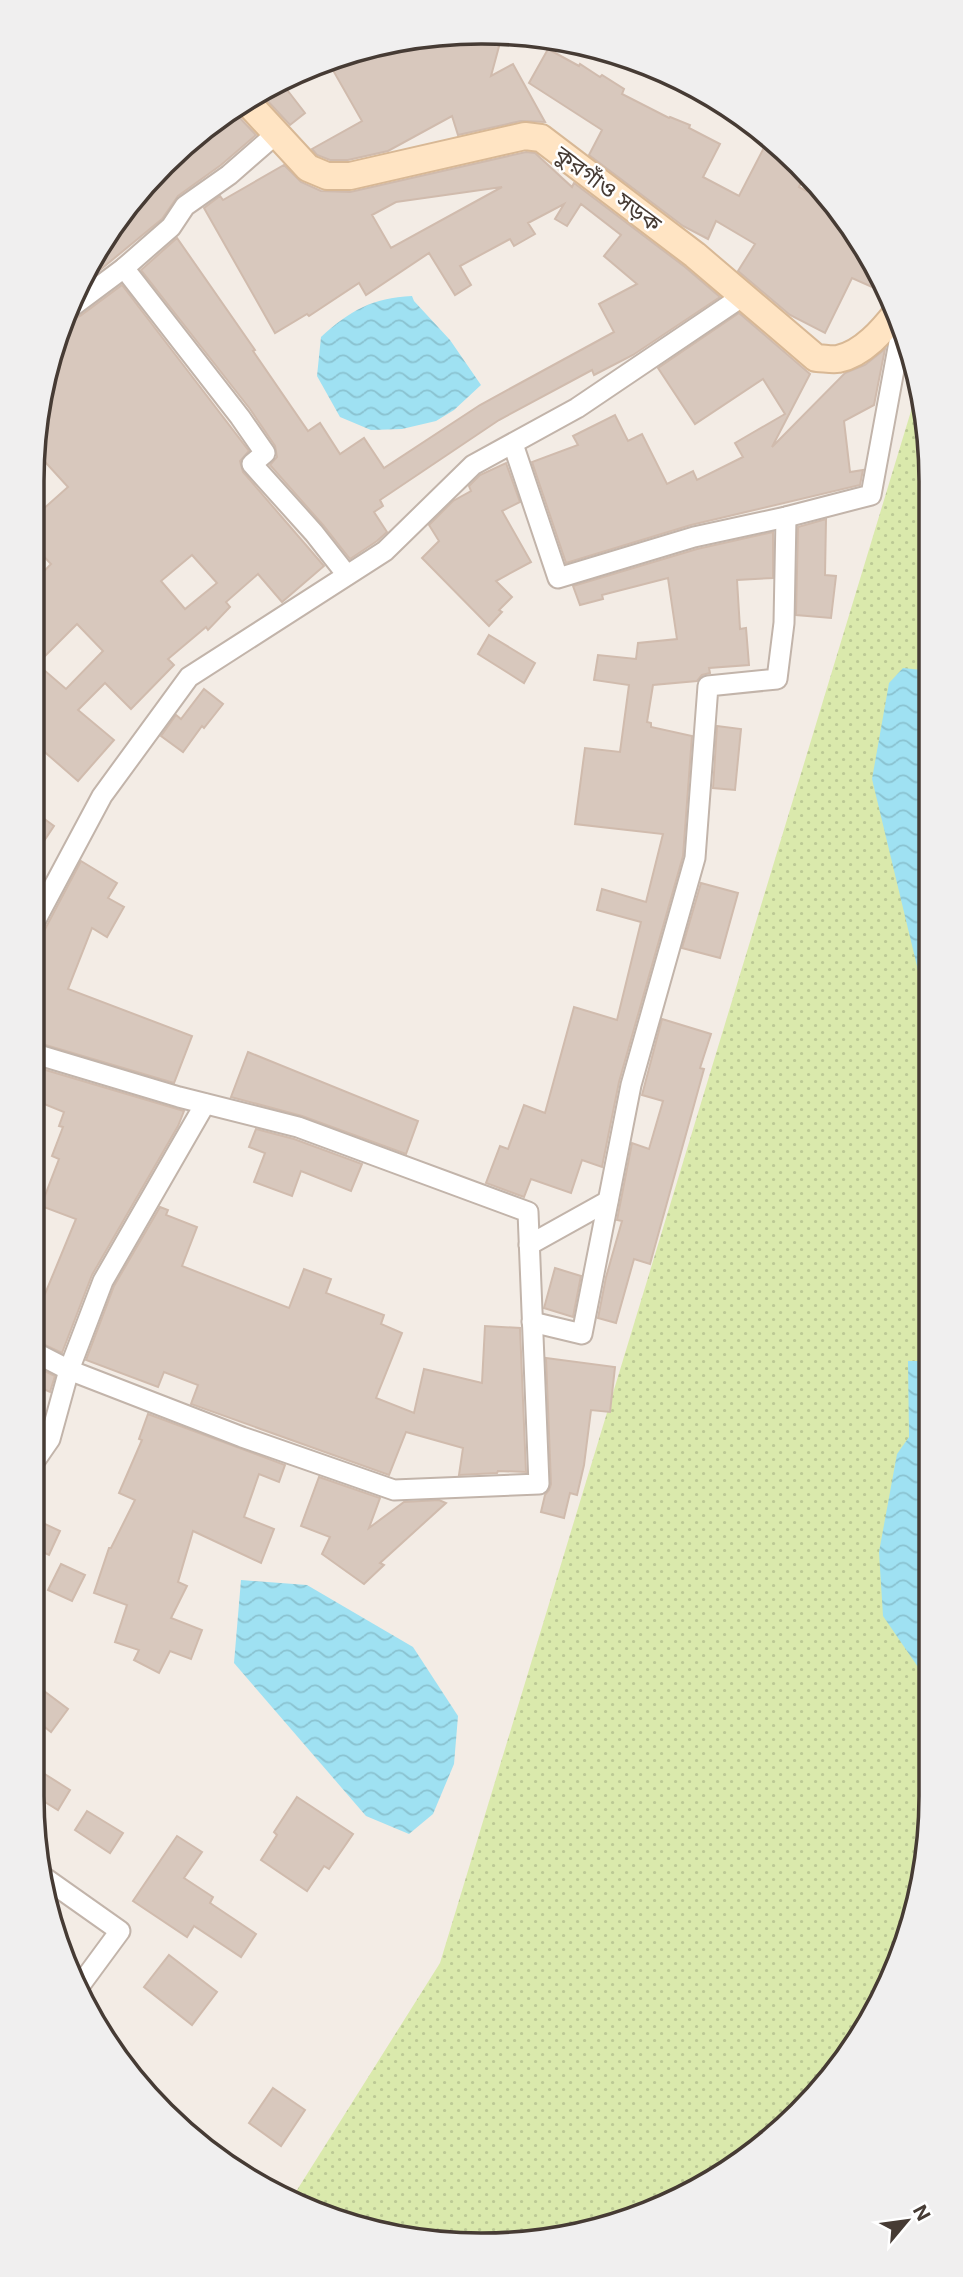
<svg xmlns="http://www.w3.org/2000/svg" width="963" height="2277" viewBox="0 0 963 2277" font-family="Inter,'Noto Sans Bengali',sans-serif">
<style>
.grass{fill:url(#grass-dots)}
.water{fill:url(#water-waves)}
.building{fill:#d8c8bd;stroke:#d0bbad;stroke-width:2;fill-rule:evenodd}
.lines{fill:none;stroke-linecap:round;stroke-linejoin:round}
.street-casing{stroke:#c2b4aa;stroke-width:23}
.secondary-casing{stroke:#d8b895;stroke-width:30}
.street{stroke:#fff;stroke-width:19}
.secondary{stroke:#ffe4c3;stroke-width:26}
.labels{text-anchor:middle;stroke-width:5;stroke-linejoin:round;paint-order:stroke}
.street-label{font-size:23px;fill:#463b34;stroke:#fff}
.rim{fill:none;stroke:#463b34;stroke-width:3.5}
</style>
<defs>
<pattern id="grass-dots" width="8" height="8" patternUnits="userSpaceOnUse" patternTransform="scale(1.75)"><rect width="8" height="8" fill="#dae9ac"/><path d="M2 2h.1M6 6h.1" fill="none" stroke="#bcc995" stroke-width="1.8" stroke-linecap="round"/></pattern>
<pattern id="water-waves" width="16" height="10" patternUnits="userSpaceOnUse" patternTransform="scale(1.75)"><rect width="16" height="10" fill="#9fe1f2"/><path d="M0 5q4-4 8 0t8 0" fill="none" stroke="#8ac2d0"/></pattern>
</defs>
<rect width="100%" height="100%" fill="#f3ece5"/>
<polygon class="grass" points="918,388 928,422 931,1795 907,1941 820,2092 706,2185 541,2242 394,2237 292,2198 440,1963"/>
<g class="water">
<path d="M412,296L414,301L450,340L481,385L454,410L436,421L402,429L371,430L340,417L317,376L321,337C351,310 372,298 412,296Z"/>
<polygon points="903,668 922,670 928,697 929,1016 872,779 889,683"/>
<polygon points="908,1361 930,1361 931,1686 883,1616 879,1552 897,1454 909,1437"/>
<polygon points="241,1580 307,1585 413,1647 458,1716 454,1764 433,1814 409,1834 366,1816 234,1663"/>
</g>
<g class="building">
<polygon points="452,33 501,39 491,76 513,64 545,122 521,121 458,135 452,116 388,151 348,160 330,160 317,155 312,149 362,121 330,65"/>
<polygon points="548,49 579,66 580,64 600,77 602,75 624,89 622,94 669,118 670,117 690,125 689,128 720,144 703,177 739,196 769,138 805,174 799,187 839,208 888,294 852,278 825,333 790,315 738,271 755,244 716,221 708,239 683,226 589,155 602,130 529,83"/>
<polygon points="281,82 305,113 290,125 263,96"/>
<polygon points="238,116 256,135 221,165 178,196 162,219 89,279 134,201 168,174 166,171 210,137 208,135 231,117 233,120"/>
<path d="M526,152L535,153L572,187L574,183L685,267L720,297L633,355L594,375L592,370L499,420L380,500L383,506L374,512L387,532L377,541L350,559L323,525L270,465L277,457L275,446L250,409L141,270L177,238L255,350L253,351L308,431L320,423L340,454L364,438L384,468L480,405L614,332L599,304L637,284L604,256L621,235L581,204L567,226L555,219L564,204L528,223L535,234L514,246L510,239L460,266L471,285L455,295L429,253L366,295L359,283L309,316L307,314L275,333L204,208L220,196L223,200L284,165L301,182L321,191L350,192ZM502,187L391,248L372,215L396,202Z"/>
<path d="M122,285L249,451L240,461L243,472L324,566L282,602L258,574L226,602L230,607L208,630L206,627L168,659L174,665L131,709L105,683L78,710L114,740L78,781L32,741V584L51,564L32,544V519L68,487L36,452L56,336L67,317L74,318L80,316ZM192,555L217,583L185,609L161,581ZM77,624L103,651L66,689L37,664Z"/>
<polygon points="739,313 810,374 772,447 845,373 865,365 885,349 874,405 844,421 850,472 863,470 860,485 691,525 566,563 532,462 578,445 573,436 615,415 628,441 642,434 667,484 693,471 697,480 743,457 735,443 785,414 763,379 695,424 658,368"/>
<polygon points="506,463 520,502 502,511 531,562 496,581 512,597 499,610 502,612 489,626 422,558 439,541 429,525 453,501 471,491 469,486 480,475"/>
<polygon points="826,519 825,575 836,576 831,618 796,615 798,527"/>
<polygon points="773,532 773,578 737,580 740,629 746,628 749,665 709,668 710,673 702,675 697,681 653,685 647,722 651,723 651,727 692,736 683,856 619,1082 602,1167 582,1160 571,1193 531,1179 524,1197 486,1183 500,1146 508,1149 524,1105 545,1113 574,1007 617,1020 641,922 597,910 602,889 646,902 663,834 575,824 585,748 620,752 629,685 594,680 598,655 636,659 638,643 677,639 668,578 602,595 603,599 580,605 573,586 697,549"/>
<polygon points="489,635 535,663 524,683 478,654"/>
<polygon points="204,689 223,704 204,728 202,726 183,752 161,736 176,715 181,719"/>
<polygon points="717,726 741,729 735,790 713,788"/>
<polygon points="32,810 54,826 32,859"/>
<polygon points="81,861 117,883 108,898 124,907 107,937 92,928 68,989 192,1036 174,1083 32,1041 32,939 38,938 43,933"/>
<polygon points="701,883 738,893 720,958 682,948"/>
<polygon points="662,1019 711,1034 700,1068 704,1069 650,1264 634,1259 616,1323 598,1318 606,1277 622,1221 617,1220 632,1143 649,1149 663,1101 642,1095"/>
<polygon points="248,1052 418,1121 406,1154 302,1116 231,1097"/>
<polygon points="32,1066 184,1111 178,1126 92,1275 62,1353 32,1339 32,1317 43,1293 45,1294 76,1219 41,1206 59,1159 52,1156 63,1127 59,1126 64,1112 32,1099"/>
<polygon points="256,1129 294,1139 362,1164 351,1191 301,1171 292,1196 254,1182 265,1153 249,1147"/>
<polygon points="160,1207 168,1210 166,1215 197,1227 182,1266 289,1308 304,1269 331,1279 326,1293 384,1315 381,1324 402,1333 376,1398 414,1413 424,1369 482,1383 485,1326 520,1328 526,1472 498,1471 497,1473 459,1475 463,1448 406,1432 389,1475 191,1404 198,1385 164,1372 158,1387 86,1360 114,1286"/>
<polygon points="555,1268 581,1276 573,1317 544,1308"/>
<polygon points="546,1358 615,1367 610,1412 591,1410 584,1465 577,1495 570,1493 564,1518 541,1512 545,1495 549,1490 551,1484"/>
<polygon points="32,1365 55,1376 50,1392 32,1384"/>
<polygon points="148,1414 285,1465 279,1482 259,1474 244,1517 274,1529 261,1563 193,1531 178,1582 187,1586 171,1618 202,1630 191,1659 170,1651 159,1673 134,1660 139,1650 115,1642 127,1605 94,1593 109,1548 111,1548 135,1500 119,1493 142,1440 139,1439"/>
<polygon points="319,1477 380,1498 369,1528 404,1502 439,1500 446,1503 380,1563 384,1565 364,1584 322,1554 330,1537 301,1526"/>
<polygon points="32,1518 60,1531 49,1555 32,1547"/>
<polygon points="61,1564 85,1575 72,1601 48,1590"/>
<polygon points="32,1682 68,1709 51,1732 32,1717"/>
<polygon points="32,1766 70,1790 58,1810 32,1794"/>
<polygon points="297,1797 353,1834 329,1869 324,1866 307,1891 261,1860 277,1835 274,1832"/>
<polygon points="87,1811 123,1833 110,1853 75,1830"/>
<polygon points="177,1836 202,1852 184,1878 213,1897 210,1903 256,1934 241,1957 194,1926 187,1937 133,1901"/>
<polygon points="169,1955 217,1992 192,2025 144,1987"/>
<polygon points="273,2088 305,2110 281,2146 249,2123"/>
</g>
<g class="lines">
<defs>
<g id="street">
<polyline points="124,268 240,417 265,453 252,464 314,533 347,575"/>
<polyline points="73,306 124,268 171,227 185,206 229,175 276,134"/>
<polyline points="513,444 558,578 694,537 786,517 871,495 902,326"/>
<polyline points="32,927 102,796 189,677 385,551 473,465 577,408 743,296"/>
<polyline points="529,1245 608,1201"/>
<polyline points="532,1322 582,1334 631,1085 695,858 708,686 777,679 784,623 786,517"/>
<polyline points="32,1351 69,1370 242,1437 394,1490 539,1484 528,1212 298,1127 179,1097 32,1053"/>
<polyline points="32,1465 50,1439 69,1370 103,1281 205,1104"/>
<polyline points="45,1878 120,1931 81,1984"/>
</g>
<path id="secondary" d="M249,104L308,168L327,176H350L525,136L541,138L695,255L816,358C823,358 831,360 838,359C863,354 883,330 898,311"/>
</defs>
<use href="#street" class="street-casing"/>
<use href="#secondary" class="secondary-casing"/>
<use href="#street" class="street"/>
<use href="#secondary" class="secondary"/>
</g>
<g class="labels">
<g class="street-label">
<text transform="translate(608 189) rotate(37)" y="8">কুরগাঁও সড়ক</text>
</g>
</g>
<path d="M0 0H963V2277H0ZM481 44H482A437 437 0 0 1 919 481V1796A437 437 0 0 1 482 2233H481A437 437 0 0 1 44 1796V481A437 437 0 0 1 481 44Z" fill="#f0efef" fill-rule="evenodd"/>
<path class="rim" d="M481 44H482A437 437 0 0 1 919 481V1796A437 437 0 0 1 482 2233H481A437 437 0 0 1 44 1796V481A437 437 0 0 1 481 44Z"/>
<g transform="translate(907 2221) rotate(61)" stroke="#ffffff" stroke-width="5" paint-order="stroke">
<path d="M0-5L12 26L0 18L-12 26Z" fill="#463b34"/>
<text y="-10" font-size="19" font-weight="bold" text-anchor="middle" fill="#463b34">N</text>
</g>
</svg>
